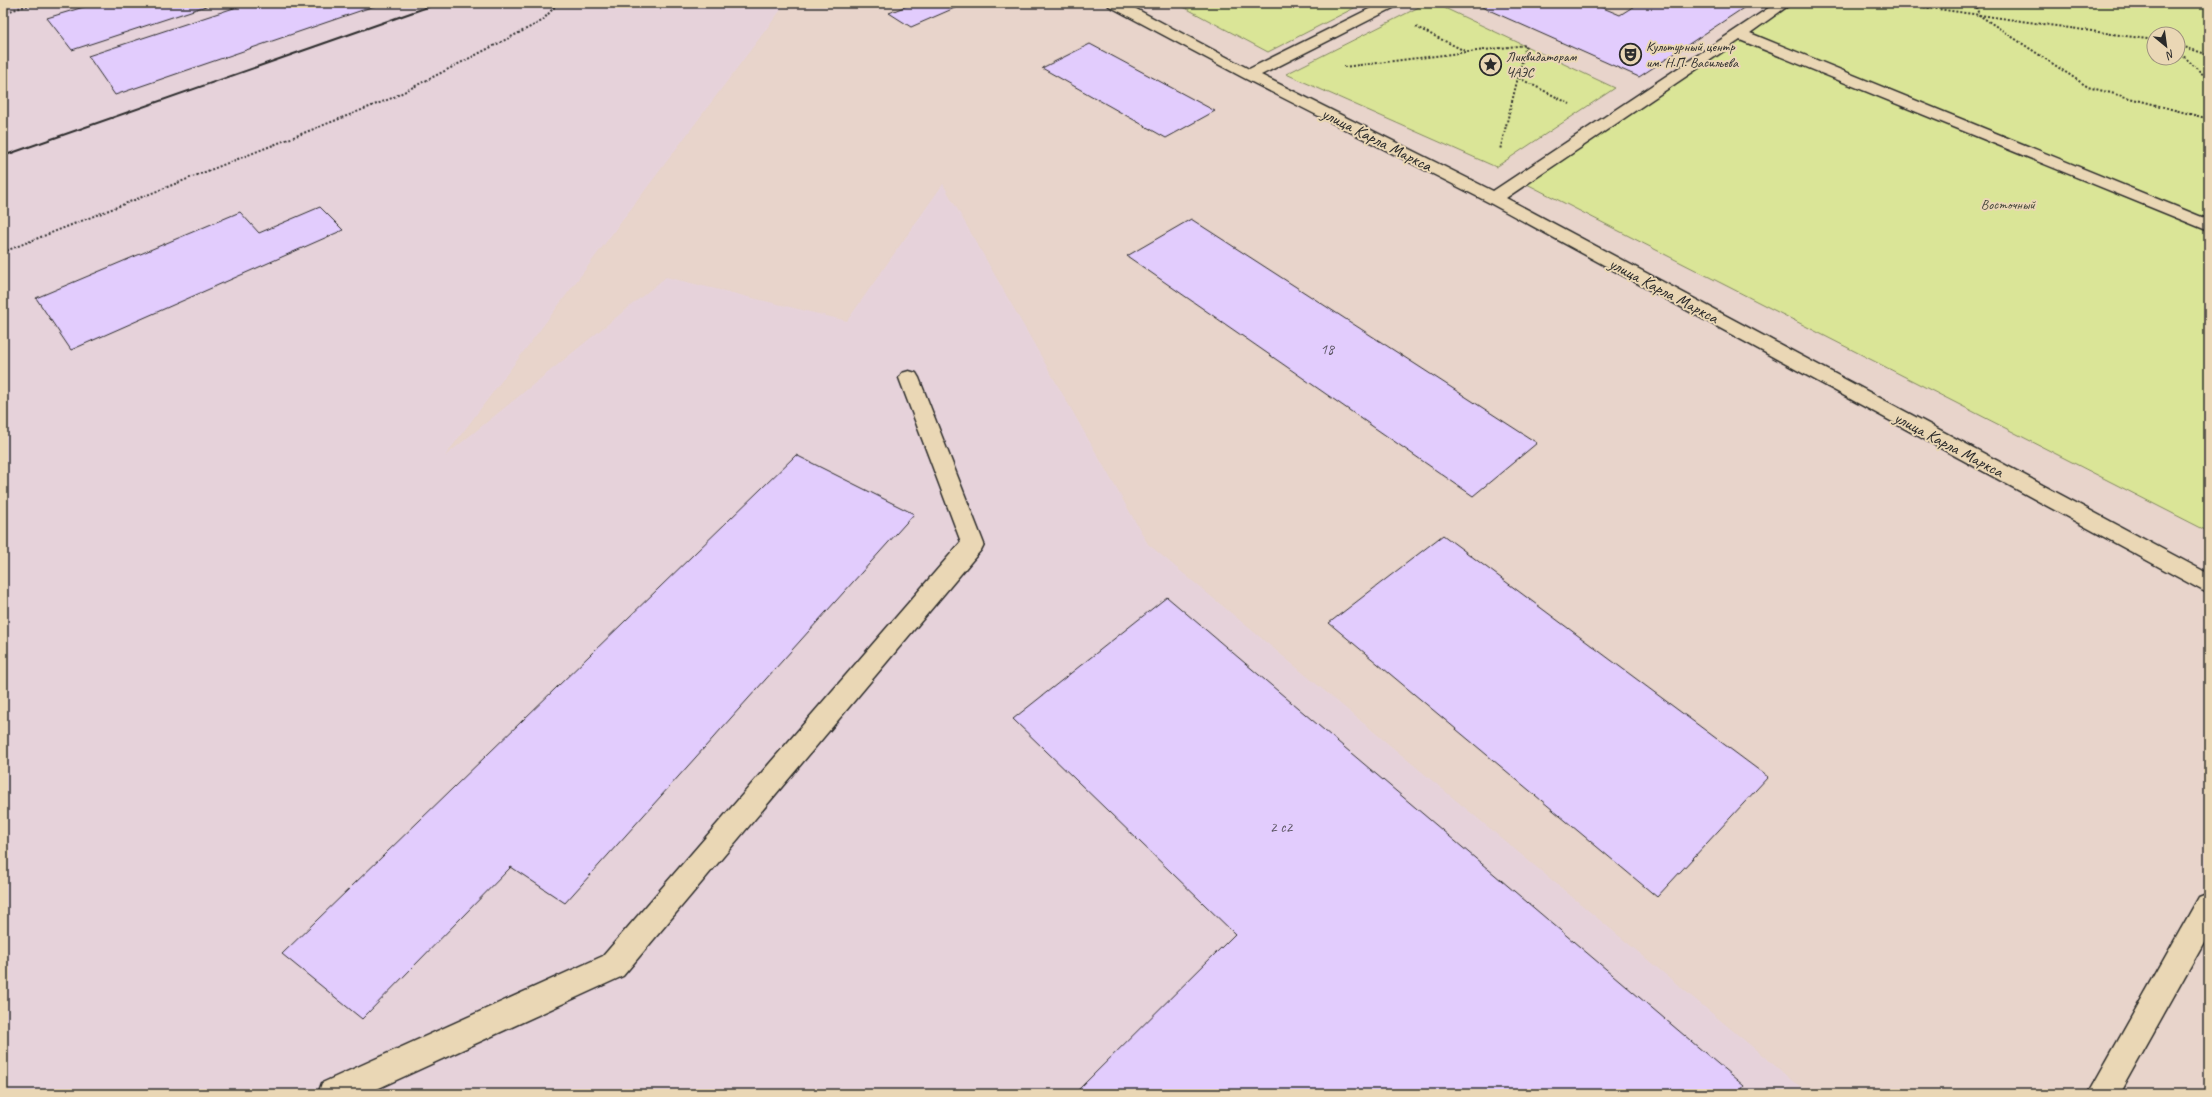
<svg xmlns="http://www.w3.org/2000/svg" width="2212" height="1097" viewBox="0 0 2212 1097" font-family="Caveat,sans-serif">
<style>
.built{fill:#e6d2da}
.green{fill:#dae597;stroke:#828861;fill-rule:evenodd}
.building{fill:#e2ccfd;stroke:#2b2b2b}
.lines{fill:none;stroke-linecap:round;stroke-linejoin:round}
.minor-casing{stroke:#2b2b2b;stroke-width:3}
.path{stroke:#2b2b2b;stroke-width:2;stroke-dasharray:2 2;stroke-linecap:butt}
.minor{fill:#ead7b5;fill-rule:evenodd}
.rail{stroke:#2b2b2b;stroke-width:2}
.labels{text-anchor:middle;stroke-width:4;stroke-linejoin:round;paint-order:stroke}
.far-poi-label{font-size:14px;fill:#2b2b2b;stroke:#ead7b5;text-anchor:start}
.far-park-label{font-size:14px;fill:#45473b;stroke:#ead7b5}
.number-label{font-size:15px;fill:#595360}
.street-label{font-size:17px;fill:#2b2b2b;stroke:#ead7b5}
</style>
<rect width="100%" height="100%" fill="#e8d4cb"/>
<filter id="ink" filterUnits="userSpaceOnUse"><feTurbulence type="fractalNoise" baseFrequency=".025" numOctaves="2"/><feDisplacementMap in="SourceGraphic" scale="8" xChannelSelector="R" yChannelSelector="G"/><feConvolveMatrix kernelMatrix="1 2 1 2 8 2 1 2 1" color-interpolation-filters="sRGB"/></filter>
<g filter="url(#ink)">
<polygon class="built" points="3,3 786,3 445,456 666,277 847,321 943,184 1148,544 1809,1094 3,1094"/>
<g class="green">
<polygon points="1176,3 1364,3 1268,52"/>
<polygon points="1427,3 1434,3 1615,88 1496,167 1286,74"/>
<path d="M1792,3H2209V532L1521,181ZM2154,34H2178V58H2154Z"/>
</g>
<g class="building">
<polygon points="97,3 215,3 72,50 47,18"/>
<polygon points="249,3 383,3 115,95 88,56"/>
<polygon points="914,3 966,3 911,27 889,13"/>
<polygon points="1473,3 1591,3 1620,15 1639,3 1751,3 1639,77"/>
<polygon points="1090,44 1215,111 1166,138 1042,68"/>
<polygon points="320,207 343,230 71,350 36,298 240,212 259,233"/>
<polygon points="1191,219 1537,443 1473,496 1127,256"/>
<polygon points="796,455 914,514 565,903 511,867 362,1019 282,954"/>
<polygon points="1443,535 1768,777 1657,897 1329,623"/>
<polygon points="1167,597 1744,1086 1738,1094 1074,1094 1235,934 1013,719"/>
</g>
<g class="lines">
<defs>
<g id="minor">
<polygon points="1107,3 1125,3 1249,69 1381,3 1399,3 1397,6 1261,75 1493,191 1776,3 1792,3 1750,33 2209,220 2209,231 1740,40 1506,198 2209,574 2209,594 1488,202 1244,78 1109,6"/>
<polygon points="909,371 916,373 919,378 984,544 981,550 623,976 366,1094 318,1094 322,1083 603,956 961,542 899,378 902,373"/>
<polygon points="2209,893 2209,933 2119,1094 2088,1094 2199,897"/>
</g>
</defs>
<use href="#minor" class="minor-casing"/>
<g class="path">
<polyline points="1896,3 2154,40"/>
<polyline points="1975,3 1979,15 2088,87 2209,119"/>
<polyline points="3,13 36,3"/>
<polyline points="1416,27 1465,51"/>
<polyline points="2178,45 2209,55"/>
<polyline points="2178,51 2209,80"/>
<polyline points="1344,67 1526,45 1500,150"/>
<polyline points="1519,78 1570,104"/>
<polyline points="3,252 392,98 542,21 558,3"/>
</g>
<use href="#minor" class="minor"/>
<polyline class="rail" points="3,156 439,3"/>
</g>
</g>
<defs>
<symbol id="theatre-ring" viewBox="-11 -11 22 22"><circle r="9.5" fill="#ead7b5" stroke="#2b2b2b" stroke-width="1.5"/><path d="M-5-5.5Q0-4 5-5.5V0Q5 5 0 6Q-5 5-5 0ZM-3.3-2.5H-1v1.5H-3.3ZM1-2.5H3.3v1.5H1ZM-2.8 1Q0 5.5 2.8 1Z" fill="#2b2b2b"/></symbol>
<symbol id="sight-ring" viewBox="-11 -11 22 22"><circle r="9.5" fill="#ead7b5" stroke="#2b2b2b" stroke-width="1.5"/><path d="M0-6L1.8-2.2L6-1.7L2.9 1.2L3.7 5.4L0 3.3L-3.7 5.4L-2.9 1.2L-6-1.7L-1.8-2.2Z" fill="#2b2b2b"/></symbol>
</defs>
<g fill-rule="evenodd">
<use href="#theatre-ring" x="1618" y="42" width="25" height="25"/>
<use href="#sight-ring" x="1478" y="52" width="25" height="25"/>
</g>
<g class="labels">
<g class="far-poi-label">
<text x="1646" y="51">Культурный центр<tspan x="1646" dy="16">им. Н.П. Васильева</tspan></text>
<text x="1506" y="61">Ликвидаторам<tspan x="1506" dy="16">ЧАЭС</tspan></text>
</g>
<g class="far-park-label">
<text x="2008" y="209">Восточный</text>
</g>
<g class="number-label">
<text x="1327" y="354">18</text>
<text x="1281" y="832">2 с2</text>
</g>
<g class="street-label">
<text transform="translate(1377 139) rotate(27)" y="6">улица Карла Маркса</text>
<text transform="translate(1664 290) rotate(28)" y="6">улица Карла Маркса</text>
<text transform="translate(1949 444) rotate(28)" y="6">улица Карла Маркса</text>
</g>
</g>
<rect width="2212" height="1097" fill="none" stroke="#ead7b5" stroke-width="16"/>
<rect x="8" y="8" width="2196" height="1081" fill="none" stroke="#2b2b2b" stroke-width="1.5" filter="url(#ink)"/>
<g transform="translate(2166 46) rotate(151)"><circle r="19" fill="#ead7b5" stroke="#9e927e"/>
<path d="M0-3L7 15L0 10L-7 15Z" fill="#2b2b2b"/>
<text y="-6" font-size="11" font-weight="bold" text-anchor="middle" fill="#2b2b2b">N</text>
</g>
</svg>
